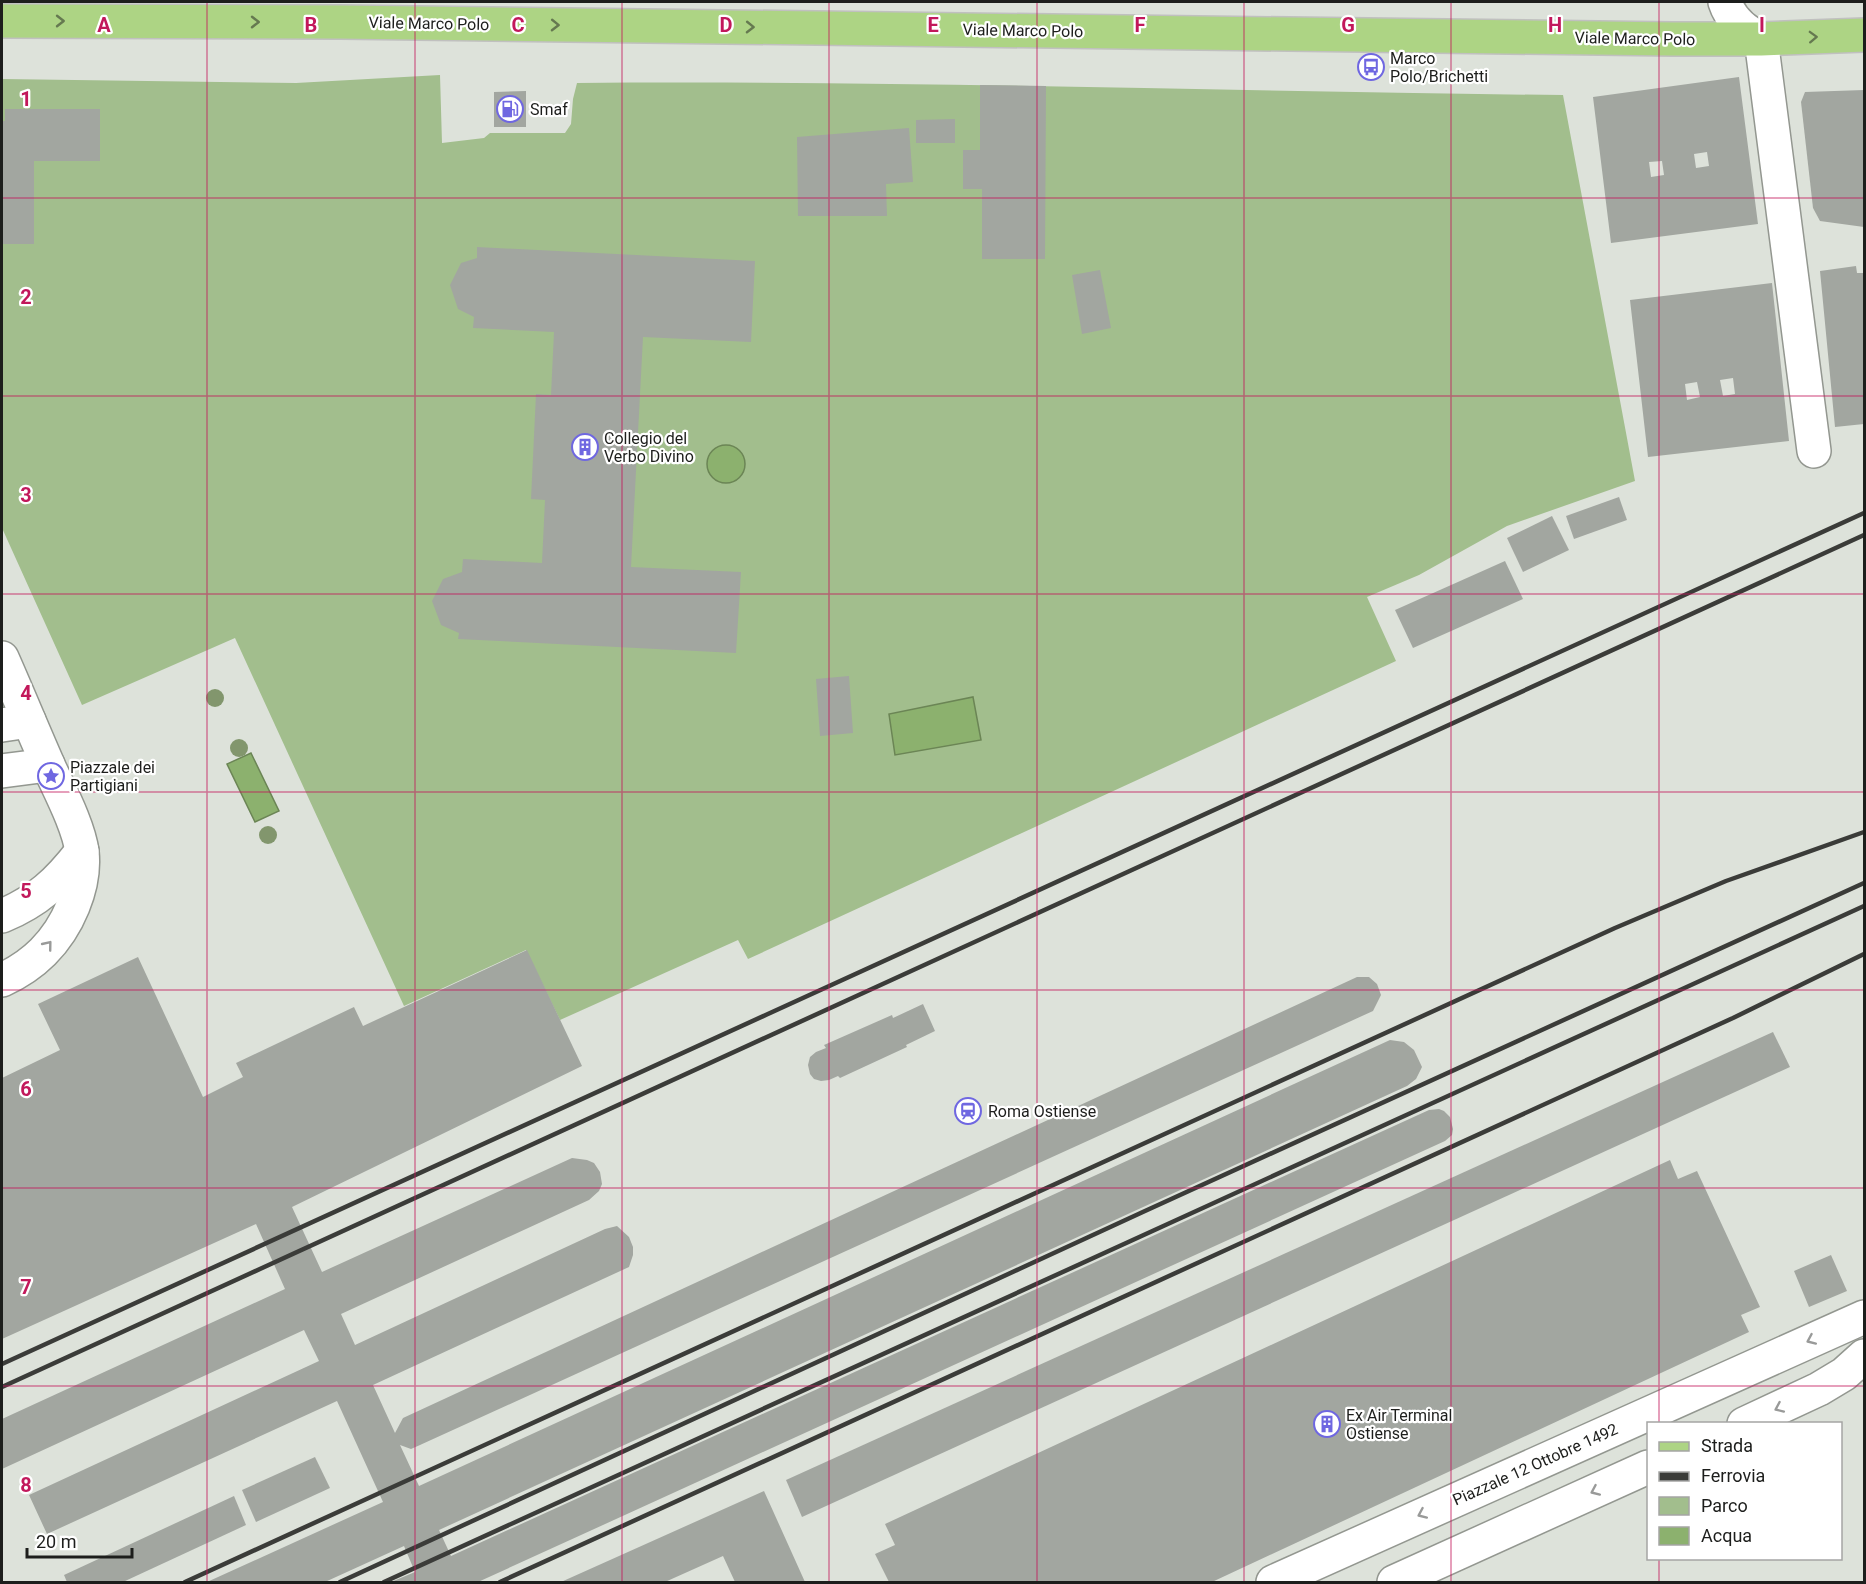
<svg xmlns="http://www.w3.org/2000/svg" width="1866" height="1584" viewBox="0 0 1866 1584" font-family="Roboto,sans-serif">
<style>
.green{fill:#a2be8d}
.water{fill:#8cb16e;stroke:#6b8555;stroke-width:1.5}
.building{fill:#a2a6a0;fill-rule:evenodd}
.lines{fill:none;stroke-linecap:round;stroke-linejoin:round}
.minor-casing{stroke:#939790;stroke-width:36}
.major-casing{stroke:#c0c0bf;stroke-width:36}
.minor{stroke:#fff;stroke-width:33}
.major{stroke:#add484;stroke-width:33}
.rail{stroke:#3b3c39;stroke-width:4.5}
.tree{fill:#82966d}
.oneway{stroke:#657950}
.oneway2{stroke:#999a99}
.grid{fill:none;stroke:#c2185b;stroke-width:1.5;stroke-opacity:0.55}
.labels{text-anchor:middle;stroke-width:4.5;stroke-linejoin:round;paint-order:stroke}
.street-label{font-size:16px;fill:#1d1e1c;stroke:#fff}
.poi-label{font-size:16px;fill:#1d1e1c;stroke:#fff;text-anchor:start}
.grid-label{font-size:20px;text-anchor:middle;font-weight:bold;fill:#c2185b;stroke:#fff;stroke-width:4.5;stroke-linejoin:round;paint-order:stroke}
</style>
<rect width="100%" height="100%" fill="#dde2da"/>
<path class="green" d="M440,75L442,143L484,138L490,133H565L571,124L573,99L577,83C906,80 1234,92 1563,95L1635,481L1507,526L1419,575L1367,597L1396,661L748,959L738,940L560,1020L526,950L404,1006L235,638L82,705L2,528V244L34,243V161L100,160V109H6L5,121H2V79L296,83Z"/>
<g class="water">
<circle cx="726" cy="464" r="19"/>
<polygon points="973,697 981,740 895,755 889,714"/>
<polygon points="251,753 279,811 255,822 227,764"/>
</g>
<g class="building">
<path d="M1739,77L1758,224L1611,243L1593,97ZM1707,152L1709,166L1696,168L1694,154ZM1662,161L1664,175L1651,177L1649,162Z"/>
<polygon points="980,85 1046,86 1045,259 982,259 982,189 963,189 963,150 980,150"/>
<polygon points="1864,90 1864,227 1820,221 1813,208 1801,102 1805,92"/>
<polygon points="526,91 526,127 494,127 494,92"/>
<polygon points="5,109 100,109 100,161 34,161 34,244 2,244 2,121 5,121"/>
<polygon points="955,119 955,143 916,143 916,120"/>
<polygon points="909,128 913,182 886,184 887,216 798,216 797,137"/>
<polygon points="477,247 755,261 751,342 643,337 631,567 741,572 736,653 458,639 459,633 441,625 432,601 443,579 462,572 463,559 542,563 545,500 531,499 536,394 551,395 554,332 473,328 474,317 458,309 450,285 461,263 477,258"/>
<polygon points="1856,266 1857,273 1864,273 1864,424 1835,427 1820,271"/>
<polygon points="1100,270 1111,328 1082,334 1072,275"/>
<path d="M1772,283L1789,441L1648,457L1630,300ZM1733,378L1735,394L1723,396L1720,380ZM1697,382L1700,397L1687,400L1685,384Z"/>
<polygon points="1619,497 1627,520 1574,539 1566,516"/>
<polygon points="1552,516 1569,550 1523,572 1507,538"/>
<polygon points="1505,561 1523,599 1413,648 1395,610"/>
<polygon points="849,676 853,733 820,736 816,679"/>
<polygon points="527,950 582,1066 292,1207 322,1272 572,1158 587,1160 594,1163 600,1172 602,1184 599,1191 589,1200 341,1314 355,1345 605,1229 617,1226 629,1237 633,1247 633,1255 629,1267 373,1385 395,1433 403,1418 1357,977 1369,977 1377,984 1381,995 1373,1011 420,1445 411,1449 400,1445 419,1486 1390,1040 1404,1042 1414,1050 1422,1067 1416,1079 1407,1086 439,1530 451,1556 1429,1110 1439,1109 1444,1111 1450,1117 1453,1129 1452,1135 1445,1141 478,1582 391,1582 415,1572 404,1546 325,1582 207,1582 383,1502 337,1401 47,1534 29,1495 319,1361 304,1330 2,1469 2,1419 285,1289 256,1224 2,1339 2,1078 60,1050 38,1004 138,957 203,1097 243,1077 236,1063 354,1007 363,1026"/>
<polygon points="923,1004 935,1031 906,1045 907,1047 840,1078 838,1076 829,1080 821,1081 814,1079 810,1074 808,1065 810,1057 816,1052 826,1048 824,1045 892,1015 893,1018"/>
<polygon points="1773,1032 1790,1067 802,1517 786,1480"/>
<polygon points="1670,1160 1678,1179 1697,1171 1760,1307 1741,1315 1749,1332 1212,1582 889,1582 875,1554 895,1545 885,1524"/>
<polygon points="1831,1255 1847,1291 1809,1307 1794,1271"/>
<polygon points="315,1457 330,1488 256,1522 242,1490"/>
<polygon points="764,1491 805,1582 735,1582 723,1556 665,1582 561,1582"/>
<polygon points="234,1496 246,1525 123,1582 67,1582 64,1575"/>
</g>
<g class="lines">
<defs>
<g id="minor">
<path d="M1725,2C1731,20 1744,31 1761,39L1814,451"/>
<path d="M2,658C18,694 33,731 49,767C60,791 79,827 82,852C86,887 67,928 43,952C31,964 17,973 2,980"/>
<polyline points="2,725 29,721"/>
<polyline points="2,771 48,765"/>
<path d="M2,916C38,901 58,882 82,851"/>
<polyline points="1744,1424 1819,1389 1844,1374 1864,1356"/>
<polyline points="1273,1582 1864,1317"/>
<polyline points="1394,1582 1648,1467"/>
</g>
<polyline id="major" points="2,21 341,22 1673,39 1761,39 1864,35"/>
</defs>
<use href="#minor" class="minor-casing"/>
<use href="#major" class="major-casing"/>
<use href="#minor" class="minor"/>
<use href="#major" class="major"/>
<g class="rail">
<polyline points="2,1364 1864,513"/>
<polyline points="2,1387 1864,535"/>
<polyline points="185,1582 1615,928 1726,881 1864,832"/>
<polyline points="340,1582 1145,1211 1864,883"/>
<polyline points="384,1582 1864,906"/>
<polyline points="500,1582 1733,1018 1864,954"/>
</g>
</g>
<g class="tree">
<circle cx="215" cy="698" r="9"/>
<circle cx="239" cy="748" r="9"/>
<circle cx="268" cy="835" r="9"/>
</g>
<defs><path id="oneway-chevron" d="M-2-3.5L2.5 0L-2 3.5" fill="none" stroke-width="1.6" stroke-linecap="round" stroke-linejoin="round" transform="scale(1.5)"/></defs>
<g class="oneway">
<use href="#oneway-chevron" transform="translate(60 21)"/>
<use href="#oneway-chevron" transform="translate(255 22)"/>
<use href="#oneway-chevron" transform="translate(555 25) rotate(1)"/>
<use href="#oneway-chevron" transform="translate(750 27) rotate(1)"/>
<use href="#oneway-chevron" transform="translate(1813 37) rotate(-2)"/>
</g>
<g class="oneway2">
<use href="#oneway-chevron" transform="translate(48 945) rotate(-51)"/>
<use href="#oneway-chevron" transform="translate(1811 1340) rotate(156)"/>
<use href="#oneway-chevron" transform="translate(1779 1408) rotate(156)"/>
<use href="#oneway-chevron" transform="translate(1595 1491) rotate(156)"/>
<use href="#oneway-chevron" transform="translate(1422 1514) rotate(156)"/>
</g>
<path class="grid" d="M207,2V1582M415,2V1582M622,2V1582M829,2V1582M1037,2V1582M1244,2V1582M1451,2V1582M1659,2V1424M2,198H1864M2,396H1864M2,594H1864M2,792H1864M2,990H1864M2,1188H1864M2,1386H1864M1659,1558V1582"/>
<defs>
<symbol id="bus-ring" viewBox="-11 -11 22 22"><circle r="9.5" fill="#fff" stroke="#6f67e1" stroke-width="1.5"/><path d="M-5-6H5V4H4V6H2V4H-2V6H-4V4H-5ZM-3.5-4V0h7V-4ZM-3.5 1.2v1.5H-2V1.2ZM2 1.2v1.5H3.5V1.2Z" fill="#6f67e1"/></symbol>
<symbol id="fuel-ring" viewBox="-11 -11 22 22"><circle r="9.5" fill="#fff" stroke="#6f67e1" stroke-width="1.5"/><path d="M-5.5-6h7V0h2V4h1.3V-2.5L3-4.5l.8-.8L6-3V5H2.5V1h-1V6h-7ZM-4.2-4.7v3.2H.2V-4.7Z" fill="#6f67e1"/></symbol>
<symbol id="building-ring" viewBox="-11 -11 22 22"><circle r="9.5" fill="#fff" stroke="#6f67e1" stroke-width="1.5"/><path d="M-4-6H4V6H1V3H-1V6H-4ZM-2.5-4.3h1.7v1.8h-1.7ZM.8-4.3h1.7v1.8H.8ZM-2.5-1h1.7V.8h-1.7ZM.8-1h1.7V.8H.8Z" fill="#6f67e1"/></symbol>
<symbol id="sight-ring" viewBox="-11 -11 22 22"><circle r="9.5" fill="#fff" stroke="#6f67e1" stroke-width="1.5"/><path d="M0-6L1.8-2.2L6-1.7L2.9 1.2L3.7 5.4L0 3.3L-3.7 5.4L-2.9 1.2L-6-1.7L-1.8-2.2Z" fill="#6f67e1"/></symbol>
<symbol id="station-ring" viewBox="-11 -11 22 22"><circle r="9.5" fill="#fff" stroke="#6f67e1" stroke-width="1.5"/><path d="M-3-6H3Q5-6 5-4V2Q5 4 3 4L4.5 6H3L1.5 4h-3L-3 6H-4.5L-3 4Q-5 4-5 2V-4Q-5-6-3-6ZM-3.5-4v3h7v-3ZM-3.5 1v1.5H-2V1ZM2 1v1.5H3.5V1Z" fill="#6f67e1"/></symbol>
</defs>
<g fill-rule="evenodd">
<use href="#bus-ring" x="1356" y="52" width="30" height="30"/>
<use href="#fuel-ring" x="495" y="94" width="30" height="30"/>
<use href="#building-ring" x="570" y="432" width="30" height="30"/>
<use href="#sight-ring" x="36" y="761" width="30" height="30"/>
<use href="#station-ring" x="953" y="1096" width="30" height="30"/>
<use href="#building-ring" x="1312" y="1409" width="30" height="30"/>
</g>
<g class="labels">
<g class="street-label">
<text transform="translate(429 23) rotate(1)" y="6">Viale Marco Polo</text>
<text transform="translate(1023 30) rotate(1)" y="6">Viale Marco Polo</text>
<text transform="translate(1635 38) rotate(1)" y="6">Viale Marco Polo</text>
<text transform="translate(1535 1464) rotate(-24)" y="6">Piazzale 12 Ottobre 1492</text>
</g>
<g class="poi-label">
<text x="1390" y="64">Marco<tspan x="1390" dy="18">Polo/Brichetti</tspan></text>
<text x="530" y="115">Smaf</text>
<text x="604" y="444">Collegio del<tspan x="604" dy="18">Verbo Divino</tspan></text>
<text x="70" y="773">Piazzale dei<tspan x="70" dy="18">Partigiani</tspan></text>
<text x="988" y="1117">Roma Ostiense</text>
<text x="1346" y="1421">Ex Air Terminal<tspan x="1346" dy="18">Ostiense</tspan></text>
</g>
</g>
<g class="grid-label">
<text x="104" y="32">A</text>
<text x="311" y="32">B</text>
<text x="518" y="32">C</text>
<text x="726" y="32">D</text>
<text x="933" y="32">E</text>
<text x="1140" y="32">F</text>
<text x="1348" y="32">G</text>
<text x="1555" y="32">H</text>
<text x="1762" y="32">I</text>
<text x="26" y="106">1</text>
<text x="26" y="304">2</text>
<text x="26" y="502">3</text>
<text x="26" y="700">4</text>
<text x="26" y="898">5</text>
<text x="26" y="1096">6</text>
<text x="26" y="1294">7</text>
<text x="26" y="1492">8</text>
</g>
<rect width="1866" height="1584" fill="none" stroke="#1d1e1c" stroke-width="6"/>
<rect x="1647" y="1422" width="195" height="138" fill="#ffffff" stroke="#a5a5a4" stroke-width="1.5"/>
<rect x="1659" y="1442" width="30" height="9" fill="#add484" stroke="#a5a5a4" stroke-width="1.5"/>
<text x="1701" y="1452" font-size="18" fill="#1d1e1c">Strada</text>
<rect x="1659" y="1472" width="30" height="9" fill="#3b3c39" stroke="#a5a5a4" stroke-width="1.5"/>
<text x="1701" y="1482" font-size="18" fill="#1d1e1c">Ferrovia</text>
<rect x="1659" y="1497" width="30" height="18" fill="#a2be8d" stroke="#a5a5a4" stroke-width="1.5"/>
<text x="1701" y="1512" font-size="18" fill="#1d1e1c">Parco</text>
<rect x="1659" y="1527" width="30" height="18" fill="#8cb16e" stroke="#a5a5a4" stroke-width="1.5"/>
<text x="1701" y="1542" font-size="18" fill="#1d1e1c">Acqua</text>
<path d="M27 1548v9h105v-9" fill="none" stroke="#1d1e1c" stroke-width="3"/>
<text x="36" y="1548" font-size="18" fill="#1d1e1c" stroke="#ffffff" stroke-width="4.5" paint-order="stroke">20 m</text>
</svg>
